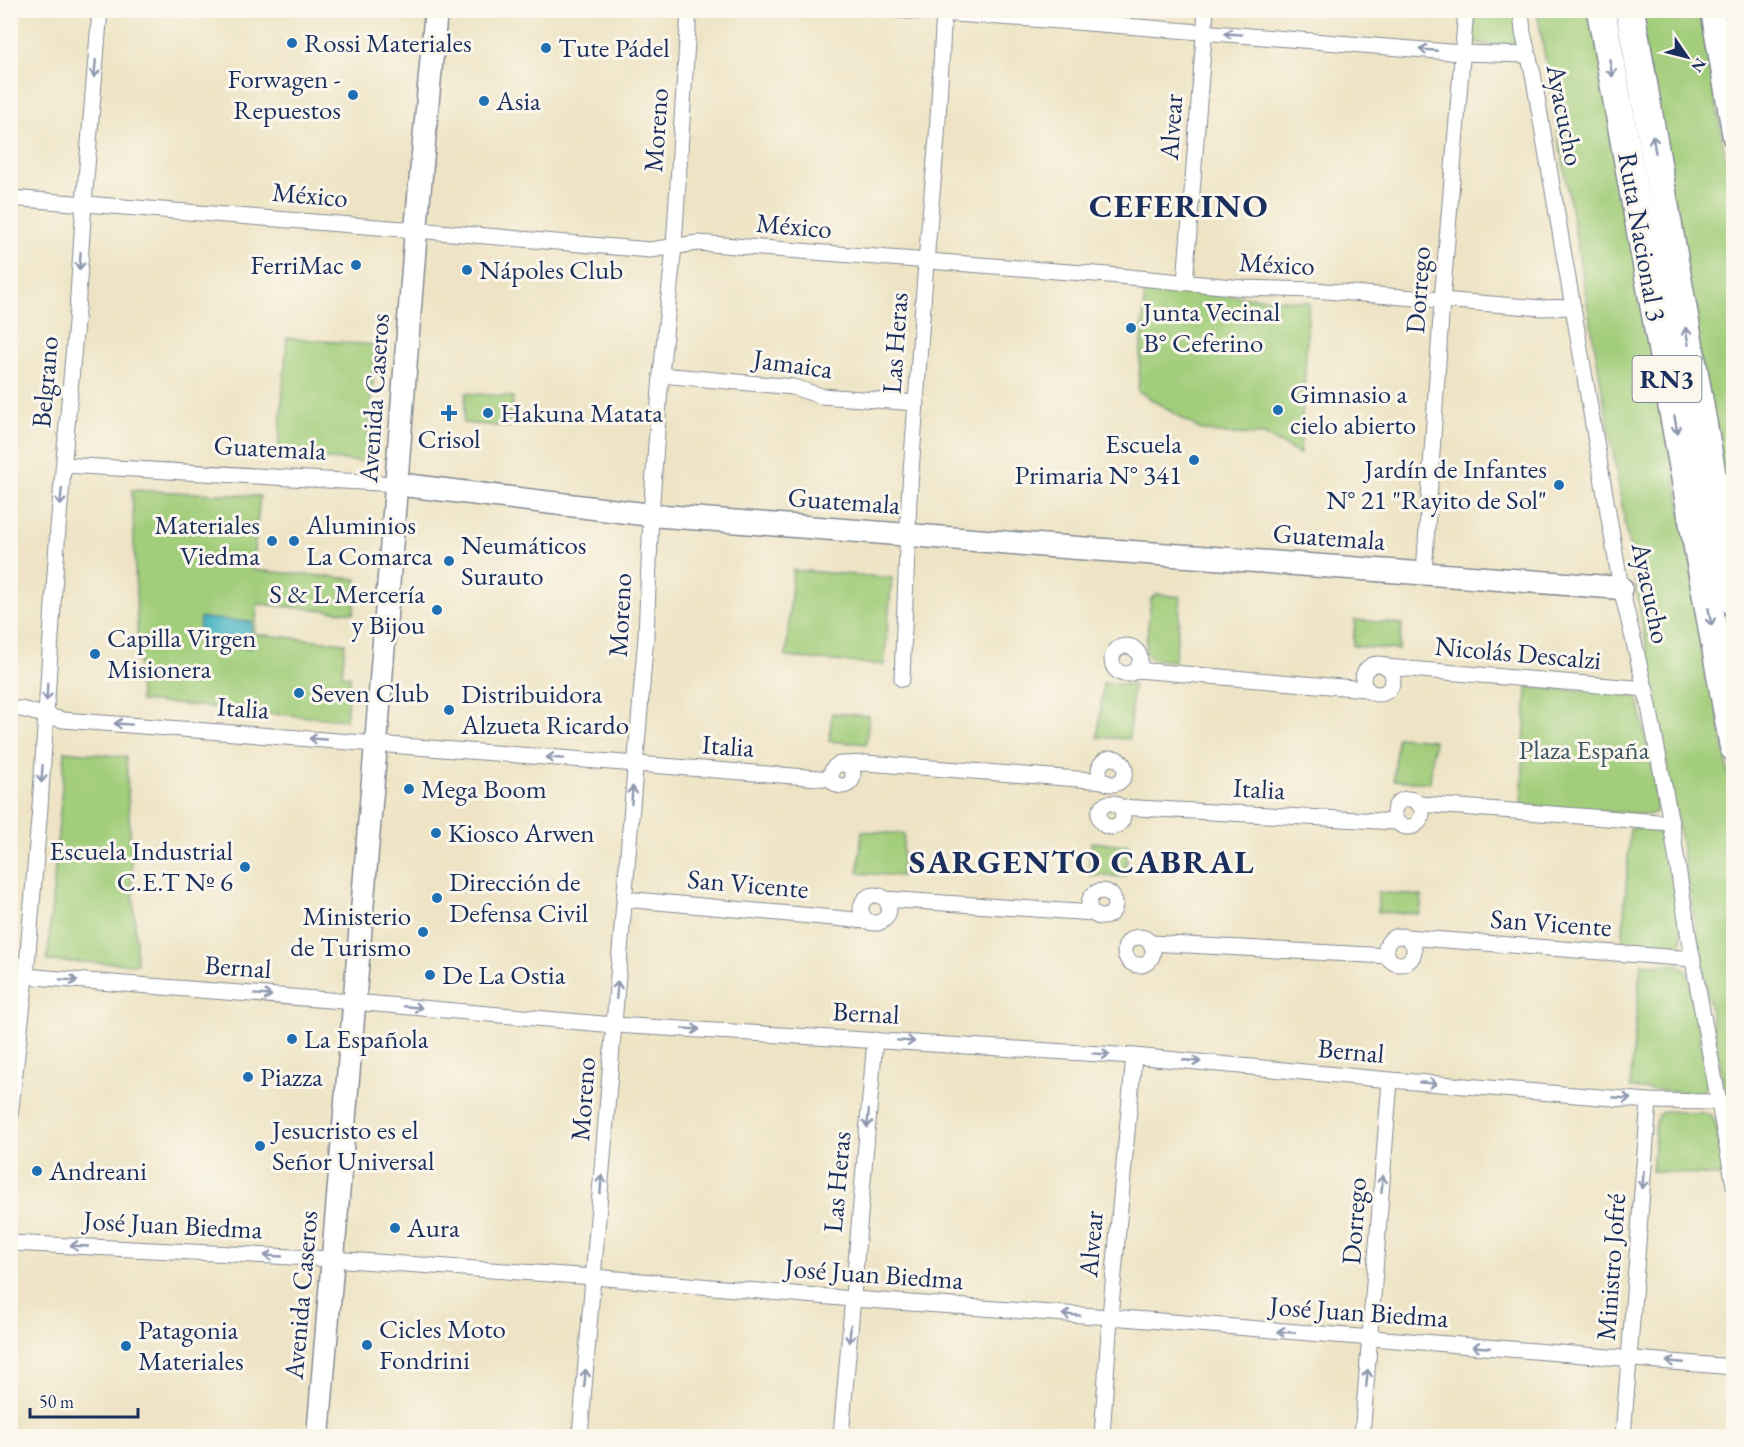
<svg xmlns="http://www.w3.org/2000/svg" width="1744" height="1447" viewBox="0 0 1744 1447" font-family="'EB Garamond',serif">
<style>
.green{fill:#a2cd7a;stroke:#5e7e6c;stroke-width:1.5}
.water{fill:#46b4c1;stroke:#307290;stroke-width:1.5}
.lines{fill:none;stroke-linecap:round;stroke-linejoin:round}
.street-casing{stroke:#848a92;stroke-width:17}
.secondary-casing{stroke:#848a92;stroke-width:25}
.highway-casing{stroke:#848a92;stroke-width:31}
.street{stroke:#fff;stroke-width:15}
.secondary{stroke:#fff;stroke-width:22}
.highway{stroke:#fff;stroke-width:28}
.oneway{stroke:#8d97ae}
.poi-dot{fill:#1f6fb2;stroke:#fbf7ec;stroke-width:2}
.labels{text-anchor:middle;stroke-width:6;stroke-linejoin:round;paint-order:stroke}
.shield{fill:#fbf7ec;stroke:#5e6b89;stroke-width:1.5}
.shield-label{font-size:26px;font-weight:bold;fill:#1b2f5e}
.poi-label{font-size:27px;fill:#1b2f5e;stroke:#fbf7ec;text-anchor:start}
.street-label{font-size:27px;fill:#1b2f5e;stroke:#fbf7ec}
.park-label{font-size:27px;fill:#3d5665;stroke:#fbf7ec}
.district-label{font-size:33px;font-weight:bold;letter-spacing:1.5px;fill:#1b2f5e;stroke:#fbf7ec}
</style>
<rect width="100%" height="100%" fill="#fbf7ec"/>
<filter id="ink" filterUnits="userSpaceOnUse"><feTurbulence type="fractalNoise" baseFrequency=".0167" numOctaves="2"/><feDisplacementMap in="SourceGraphic" scale="12" xChannelSelector="R" yChannelSelector="G"/><feConvolveMatrix kernelMatrix="1 2 1 2 8 2 1 2 1" color-interpolation-filters="sRGB"/></filter>
<filter id="wash" filterUnits="userSpaceOnUse"><feTurbulence type="fractalNoise" baseFrequency=".008" numOctaves="4" result="noise"/><feDisplacementMap in="SourceGraphic" scale="24" xChannelSelector="R" yChannelSelector="G"/><feGaussianBlur stdDeviation="1.35" result="paint"/><feColorMatrix in="noise" values="0 0 0 0 0 0 0 0 0 0 0 0 0 0 0 0 0 1.4 0 .05"/><feComposite in="paint" operator="in"/></filter>
<g filter="url(#wash)">
<rect width="100%" height="100%" fill="#eee4c5"/>
<g class="green">
<path d="M1474,11H1514L1518,33L1515,42C1505,48 1484,46 1473,41Z"/>
<polygon points="1537,11 1592,11 1733,799 1733,1139 1648,656"/>
<polygon points="1639,11 1700,11 1733,200 1733,551"/>
<polygon points="1145,289 1309,302 1300,454 1264,435 1225,434 1201,430 1138,391"/>
<polygon points="287,338 376,345 366,462 278,455"/>
<polygon points="466,393 513,397 510,427 463,423"/>
<polygon points="132,490 260,496 252,570 357,579 354,613 258,604 254,634 345,643 342,675 350,676 346,720 250,712 247,710 140,701"/>
<polygon points="793,570 892,578 884,665 786,657"/>
<polygon points="1157,594 1181,597 1175,661 1152,659 1145,652 1151,599"/>
<polygon points="1355,620 1402,624 1399,650 1353,646"/>
<polygon points="1103,683 1133,685 1129,739 1098,737"/>
<polygon points="1527,687 1630,694 1638,698 1658,803 1656,812 1649,815 1521,805"/>
<polygon points="832,713 869,716 866,744 829,741"/>
<polygon points="1397,737 1434,740 1430,783 1394,780"/>
<polygon points="65,751 126,757 137,964 47,961"/>
<path d="M1630,828C1643,829 1659,827 1665,840L1682,939C1681,946 1679,949 1671,951L1622,946Z"/>
<polygon points="862,831 904,834 901,876 858,873"/>
<polygon points="1091,842 1129,845 1125,877 1089,875"/>
<polygon points="1378,892 1422,896 1420,914 1378,912"/>
<polygon points="1641,963 1679,965 1686,970 1689,978 1708,1081 1705,1090 1697,1093 1630,1088"/>
<polygon points="1666,1111 1702,1113 1711,1115 1715,1121 1725,1177 1652,1171 1656,1121 1659,1114"/>
</g>
<polygon class="water" points="200,618 252,622 250,648 198,644"/>
</g>
<g filter="url(#ink)">
<g class="lines">
<defs>
<g id="street">
<polyline points="895,10 1075,22 1462,53 1528,55"/>
<polyline points="1521,10 1523,33 1533,74 1552,185 1621,588 1648,701 1671,823 1690,945 1734,1185"/>
<polyline points="10,198 416,230 650,250 698,243 1108,275 1243,288 1313,290 1542,308 1573,307"/>
<polyline points="1185,283 1206,10"/>
<polyline points="661,375 793,387 821,396 917,403"/>
<polyline points="64,465 396,484"/>
<polyline points="1424,573 1442,301 1466,10"/>
<circle cx="1126" cy="660" r="14"/>
<circle cx="1378" cy="679" r="15"/>
<polyline points="1386,667 1646,689"/>
<polyline points="1136,670 1366,689"/>
<polyline points="902,679 909,500 926,262 937,137 944,10"/>
<polyline points="10,709 21,709 63,720 832,779"/>
<circle cx="1112" cy="771" r="13"/>
<circle cx="842" cy="775" r="11"/>
<polyline points="845,764 866,763 1104,781"/>
<circle cx="1408" cy="813" r="14"/>
<circle cx="1111" cy="815" r="12"/>
<polyline points="1420,804 1671,823"/>
<polyline points="1119,807 1397,822"/>
<circle cx="1102" cy="904" r="13"/>
<circle cx="875" cy="909" r="14"/>
<polyline points="624,899 867,921"/>
<polyline points="885,899 1093,913"/>
<circle cx="1400" cy="950" r="14"/>
<polyline points="1406,937 1693,959"/>
<circle cx="1139" cy="951" r="14"/>
<polyline points="1150,943 1388,956"/>
<polyline points="10,975 354,1002 614,1025 1134,1056 1390,1080 1649,1101 1718,1102"/>
<polyline points="10,1116 26,977 40,807 58,528 77,311 84,203 100,10"/>
<polyline points="10,1243 332,1259 594,1277 853,1299 1110,1317 1734,1367"/>
<polyline points="580,1436 646,636 651,515 661,375 674,246 689,10"/>
<polyline points="841,1436 875,1040"/>
<polyline points="1102,1436 1110,1317 1134,1056"/>
<polyline points="1362,1436 1390,1080"/>
<polyline points="1623,1436 1649,1101"/>
</g>
<g id="secondary">
<polyline points="1712,10 1734,137"/>
<polyline points="396,484 651,515 1037,545 1621,588"/>
<polyline points="318,1436 376,744 416,230 436,10"/>
</g>
<g id="highway">
<polyline points="1601,10 1734,747"/>
<polyline points="1630,10 1734,601"/>
</g>
</defs>
<use href="#street" class="street-casing"/>
<use href="#secondary" class="secondary-casing"/>
<use href="#highway" class="highway-casing"/>
<use href="#street" class="street"/>
<use href="#secondary" class="secondary"/>
<use href="#highway" class="highway"/>
</g>
<defs><path id="oneway-shaft" d="M-6 0H5M1.5-3L5.5 0L1.5 3" fill="none" stroke-width="1.6" stroke-linecap="round" stroke-linejoin="round" transform="scale(1.5)"/></defs>
<g class="oneway">
<use href="#oneway-shaft" transform="translate(1233 34) rotate(-176)"/>
<use href="#oneway-shaft" transform="translate(1428 50) rotate(-175)"/>
<use href="#oneway-shaft" transform="translate(1611 68) rotate(80)"/>
<use href="#oneway-shaft" transform="translate(95 69) rotate(95)"/>
<use href="#oneway-shaft" transform="translate(1654 144) rotate(-100)"/>
<use href="#oneway-shaft" transform="translate(80 261) rotate(94)"/>
<use href="#oneway-shaft" transform="translate(1687 336) rotate(-100)"/>
<use href="#oneway-shaft" transform="translate(1676 425) rotate(80)"/>
<use href="#oneway-shaft" transform="translate(61 497) rotate(95)"/>
<use href="#oneway-shaft" transform="translate(1710 617) rotate(80)"/>
<use href="#oneway-shaft" transform="translate(47 692) rotate(92)"/>
<use href="#oneway-shaft" transform="translate(123 724) rotate(-176)"/>
<use href="#oneway-shaft" transform="translate(318 739) rotate(-176)"/>
<use href="#oneway-shaft" transform="translate(555 758) rotate(-176)"/>
<use href="#oneway-shaft" transform="translate(42 774) rotate(94)"/>
<use href="#oneway-shaft" transform="translate(632 795) rotate(-86)"/>
<use href="#oneway-shaft" transform="translate(69 980) rotate(4)"/>
<use href="#oneway-shaft" transform="translate(617 990) rotate(-85)"/>
<use href="#oneway-shaft" transform="translate(263 995) rotate(4)"/>
<use href="#oneway-shaft" transform="translate(413 1007) rotate(5)"/>
<use href="#oneway-shaft" transform="translate(691 1029) rotate(3)"/>
<use href="#oneway-shaft" transform="translate(906 1041) rotate(4)"/>
<use href="#oneway-shaft" transform="translate(1101 1054) rotate(4)"/>
<use href="#oneway-shaft" transform="translate(1192 1061) rotate(6)"/>
<use href="#oneway-shaft" transform="translate(1428 1083) rotate(5)"/>
<use href="#oneway-shaft" transform="translate(1622 1098) rotate(5)"/>
<use href="#oneway-shaft" transform="translate(868 1119) rotate(95)"/>
<use href="#oneway-shaft" transform="translate(1643 1180) rotate(94)"/>
<use href="#oneway-shaft" transform="translate(601 1184) rotate(-86)"/>
<use href="#oneway-shaft" transform="translate(1382 1184) rotate(-86)"/>
<use href="#oneway-shaft" transform="translate(79 1246) rotate(-177)"/>
<use href="#oneway-shaft" transform="translate(273 1256) rotate(-177)"/>
<use href="#oneway-shaft" transform="translate(1071 1315) rotate(-176)"/>
<use href="#oneway-shaft" transform="translate(1286 1332) rotate(-175)"/>
<use href="#oneway-shaft" transform="translate(850 1334) rotate(95)"/>
<use href="#oneway-shaft" transform="translate(1481 1347) rotate(-176)"/>
<use href="#oneway-shaft" transform="translate(1675 1362) rotate(-175)"/>
<use href="#oneway-shaft" transform="translate(585 1378) rotate(-85)"/>
<use href="#oneway-shaft" transform="translate(1367 1378) rotate(-85)"/>
</g>
</g>
<g class="poi-dot">
<circle cx="292" cy="43" r="6"/>
<circle cx="546" cy="48" r="6"/>
<circle cx="353" cy="95" r="6"/>
<circle cx="484" cy="101" r="6"/>
<circle cx="356" cy="265" r="6"/>
<circle cx="467" cy="270" r="6"/>
<circle cx="1131" cy="328" r="6"/>
<circle cx="1278" cy="410" r="6"/>
<path d="M446 404h6v6h6v6h-6v6h-6v-6h-6v-6h6z"/>
<circle cx="488" cy="413" r="6"/>
<circle cx="1194" cy="460" r="6"/>
<circle cx="1559" cy="485" r="6"/>
<circle cx="272" cy="541" r="6"/>
<circle cx="294" cy="541" r="6"/>
<circle cx="449" cy="561" r="6"/>
<circle cx="437" cy="610" r="6"/>
<circle cx="95" cy="654" r="6"/>
<circle cx="299" cy="693" r="6"/>
<circle cx="449" cy="710" r="6"/>
<circle cx="409" cy="789" r="6"/>
<circle cx="436" cy="833" r="6"/>
<circle cx="245" cy="867" r="6"/>
<circle cx="437" cy="898" r="6"/>
<circle cx="423" cy="932" r="6"/>
<circle cx="430" cy="975" r="6"/>
<circle cx="292" cy="1039" r="6"/>
<circle cx="248" cy="1077" r="6"/>
<circle cx="260" cy="1146" r="6"/>
<circle cx="37" cy="1171" r="6"/>
<circle cx="395" cy="1228" r="6"/>
<circle cx="367" cy="1345" r="6"/>
<circle cx="126" cy="1346" r="6"/>
</g>
<g class="labels">
<rect class="shield" x="1632.5" y="356" width="69" height="46" rx="4.5"/>
<g class="shield-label">
<text x="1667" y="388">RN3</text>
</g>
<g class="poi-label">
<text x="304" y="52">Rossi Materiales</text>
<text x="558" y="57">Tute Pádel</text>
<text x="341" y="88" text-anchor="end">Forwagen -<tspan x="341" dy="31">Repuestos</tspan></text>
<text x="496" y="110">Asia</text>
<text x="344" y="274" text-anchor="end">FerriMac</text>
<text x="479" y="279">Nápoles Club</text>
<text x="1143" y="321">Junta Vecinal<tspan x="1143" dy="31">B° Ceferino</tspan></text>
<text x="1290" y="403">Gimnasio a<tspan x="1290" dy="31">cielo abierto</tspan></text>
<text x="500" y="422">Hakuna Matata</text>
<text x="449" y="448" text-anchor="middle">Crisol</text>
<text x="1182" y="453" text-anchor="end">Escuela<tspan x="1182" dy="31">Primaria N° 341</tspan></text>
<text x="1547" y="478" text-anchor="end">Jardín de Infantes<tspan x="1547" dy="31">N° 21 "Rayito de Sol"</tspan></text>
<text x="260" y="534" text-anchor="end">Materiales<tspan x="260" dy="31">Viedma</tspan></text>
<text x="306" y="534">Aluminios<tspan x="306" dy="31">La Comarca</tspan></text>
<text x="461" y="554">Neumáticos<tspan x="461" dy="31">Surauto</tspan></text>
<text x="425" y="603" text-anchor="end">S &amp; L Mercería<tspan x="425" dy="31">y Bijou</tspan></text>
<text x="107" y="647">Capilla Virgen<tspan x="107" dy="31">Misionera</tspan></text>
<text x="311" y="702">Seven Club</text>
<text x="461" y="703">Distribuidora<tspan x="461" dy="31">Alzueta Ricardo</tspan></text>
<text x="421" y="798">Mega Boom</text>
<text x="448" y="842">Kiosco Arwen</text>
<text x="233" y="860" text-anchor="end">Escuela Industrial<tspan x="233" dy="31">C.E.T Nº 6</tspan></text>
<text x="449" y="891">Dirección de<tspan x="449" dy="31">Defensa Civil</tspan></text>
<text x="411" y="925" text-anchor="end">Ministerio<tspan x="411" dy="31">de Turismo</tspan></text>
<text x="442" y="984">De La Ostia</text>
<text x="304" y="1048">La Española</text>
<text x="260" y="1086">Piazza</text>
<text x="272" y="1139">Jesucristo es el<tspan x="272" dy="31">Señor Universal</tspan></text>
<text x="49" y="1180">Andreani</text>
<text x="407" y="1237">Aura</text>
<text x="379" y="1338">Cicles Moto<tspan x="379" dy="31">Fondrini</tspan></text>
<text x="138" y="1339">Patagonia<tspan x="138" dy="31">Materiales</tspan></text>
</g>
<g class="street-label">
<text transform="translate(1565 115) rotate(79)" y="9">Ayacucho</text>
<text transform="translate(1171 127) rotate(-86)" y="9">Alvear</text>
<text transform="translate(656 130) rotate(-86)" y="9">Moreno</text>
<text transform="translate(310 195) rotate(5)" y="9">México</text>
<text transform="translate(794 226) rotate(5)" y="9">México</text>
<text transform="translate(1642 237) rotate(80)" y="9">Ruta Nacional 3</text>
<text transform="translate(1277 264) rotate(3)" y="9">México</text>
<text transform="translate(1418 290) rotate(-86)" y="9">Dorrego</text>
<text transform="translate(895 343) rotate(-86)" y="9">Las Heras</text>
<text transform="translate(793 364) rotate(8)" y="9">Jamaica</text>
<text transform="translate(45 382) rotate(-85)" y="9">Belgrano</text>
<text transform="translate(374 398) rotate(-86)" y="9">Avenida Caseros</text>
<text transform="translate(270 448) rotate(3)" y="9">Guatemala</text>
<text transform="translate(844 501) rotate(4)" y="9">Guatemala</text>
<text transform="translate(1329 537) rotate(4)" y="9">Guatemala</text>
<text transform="translate(1651 593) rotate(78)" y="9">Ayacucho</text>
<text transform="translate(620 615) rotate(-87)" y="9">Moreno</text>
<text transform="translate(1518 653) rotate(5)" y="9">Nicolás Descalzi</text>
<text transform="translate(243 708) rotate(4)" y="9">Italia</text>
<text transform="translate(728 746) rotate(4)" y="9">Italia</text>
<text transform="translate(1259 789) rotate(3)" y="9">Italia</text>
<text transform="translate(748 884) rotate(5)" y="9">San Vicente</text>
<text transform="translate(1551 923) rotate(4)" y="9">San Vicente</text>
<text transform="translate(238 967) rotate(4)" y="9">Bernal</text>
<text transform="translate(866 1013) rotate(3)" y="9">Bernal</text>
<text transform="translate(1351 1051) rotate(5)" y="9">Bernal</text>
<text transform="translate(583 1099) rotate(-86)" y="9">Moreno</text>
<text transform="translate(837 1182) rotate(-85)" y="9">Las Heras</text>
<text transform="translate(1354 1221) rotate(-86)" y="9">Dorrego</text>
<text transform="translate(173 1225) rotate(3)" y="9">José Juan Biedma</text>
<text transform="translate(1091 1244) rotate(-85)" y="9">Alvear</text>
<text transform="translate(1611 1267) rotate(-86)" y="9">Ministro Jofré</text>
<text transform="translate(874 1274) rotate(4)" y="9">José Juan Biedma</text>
<text transform="translate(301 1295) rotate(-85)" y="9">Avenida Caseros</text>
<text transform="translate(1359 1312) rotate(4)" y="9">José Juan Biedma</text>
</g>
<g class="park-label">
<text x="1584" y="759">Plaza España</text>
</g>
<g class="district-label">
<text x="1179" y="217">CEFERINO</text>
<text x="1082" y="873">SARGENTO CABRAL</text>
</g>
</g>
<rect width="1744" height="1447" fill="none" stroke="#fbf7ec" stroke-width="36"/>
<g transform="translate(1687 57) rotate(125)" stroke="#fbf7ec" stroke-width="4.5" paint-order="stroke">
<path d="M0-4.5L10 22L0 15L-10 22Z" fill="#1b2f5e"/>
<text y="-9" font-size="16" font-weight="bold" text-anchor="middle" fill="#1b2f5e">N</text>
</g>
<path d="M30 1408v9h108v-9" fill="none" stroke="#1b2f5e" stroke-width="3"/>
<text x="39" y="1408" font-size="18" fill="#1b2f5e" stroke="#fbf7ec" stroke-width="4.5" paint-order="stroke">50 m</text>
</svg>
